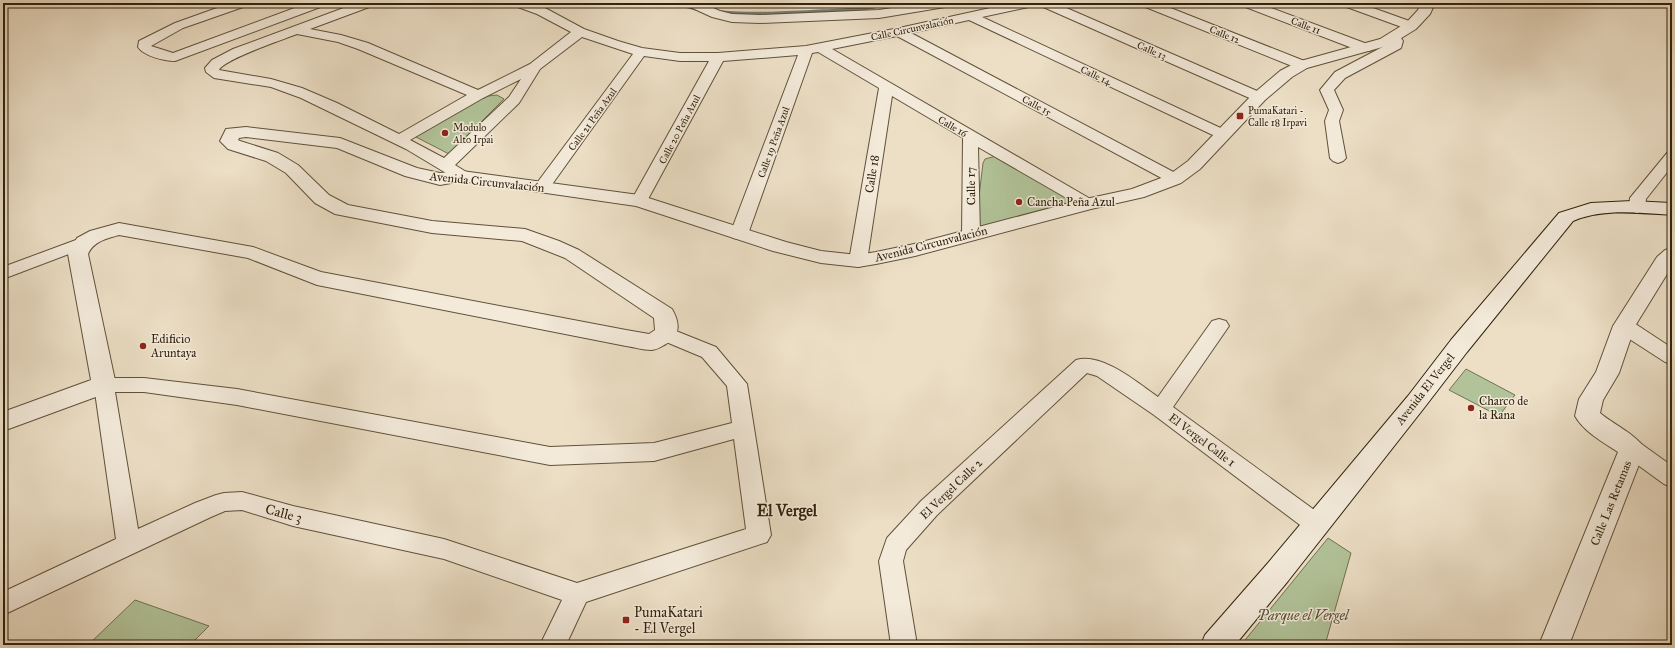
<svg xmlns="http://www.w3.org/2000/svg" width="1675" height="648" viewBox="0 0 1675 648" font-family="'IM FELL Great Primer',serif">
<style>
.green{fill:#b2c399;stroke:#727252}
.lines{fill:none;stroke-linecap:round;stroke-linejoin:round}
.stream{stroke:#707e76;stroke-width:3.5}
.minor-casing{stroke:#60513a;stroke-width:2}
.tertiary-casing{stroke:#60513a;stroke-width:2}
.secondary-casing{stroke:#31220c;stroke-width:2}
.minor{fill:#f3eada;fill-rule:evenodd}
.tertiary{fill:#f3eada;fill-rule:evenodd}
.secondary{fill:#f3eada;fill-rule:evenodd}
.poi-dot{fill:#8f2418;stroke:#f3eada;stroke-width:1.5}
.labels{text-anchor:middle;stroke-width:3;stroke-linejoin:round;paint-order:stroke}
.far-street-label{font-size:10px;fill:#31220c;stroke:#f3eada}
.far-poi-label{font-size:10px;fill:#31220c;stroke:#f3eada;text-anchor:start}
.street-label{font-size:12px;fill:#31220c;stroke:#f3eada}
.poi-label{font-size:12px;fill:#31220c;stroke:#f3eada;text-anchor:start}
.near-street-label{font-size:14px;fill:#31220c;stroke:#f3eada}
.near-poi-label{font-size:14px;fill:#31220c;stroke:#f3eada;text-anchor:start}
.near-park-label{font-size:14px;font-style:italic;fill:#585236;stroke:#f3eada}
.near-neighbourhood-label{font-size:16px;font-weight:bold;fill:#31220c;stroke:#f3eada}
</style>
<rect width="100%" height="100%" fill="#ecdfc6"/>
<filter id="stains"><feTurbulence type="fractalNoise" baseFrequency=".005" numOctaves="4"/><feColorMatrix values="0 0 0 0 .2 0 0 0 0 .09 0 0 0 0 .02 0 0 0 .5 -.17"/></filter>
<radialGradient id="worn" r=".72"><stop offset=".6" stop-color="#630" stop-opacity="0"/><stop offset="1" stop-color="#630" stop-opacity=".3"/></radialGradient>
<g class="green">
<polygon points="497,95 504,99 449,154 414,136 479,100 488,96"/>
<polygon points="996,156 1073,200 1072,203 984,228 978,226 976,222 983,163 985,159"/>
<polygon points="1466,369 1515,395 1499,416 1449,390"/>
<polygon points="1328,538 1351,553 1325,645 1241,645"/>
<polygon points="135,600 209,626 190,645 88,645"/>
</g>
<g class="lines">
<g class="stream">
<polyline points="674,3 697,9"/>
<path d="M720,12C755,15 789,13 824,11C846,10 867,10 888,3"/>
</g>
<defs>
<g id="minor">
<path d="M231,3H248L246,6L183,28L151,46L173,53L308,3H325L323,6L175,61C164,61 144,56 138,47L139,41L175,23Z"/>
<path d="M357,3H374L372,6L310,29L341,35L368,43L478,90L530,64L571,32L537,14L515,6L513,3H530L545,8L584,29L618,41L642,48L680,53H718L806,46L899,28L1013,3H1035L1033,6L982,17L1227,131L1229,134L1227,137L1222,138L1217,137L969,20L911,33L1181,176L1183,179L1181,182L1175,184L1169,182L897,36L832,49L1094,201L1096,204L1094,207L1088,209L1082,207L978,147L980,235L977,239L971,240L965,239L962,235L963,138L892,96L867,261L864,265L858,267L852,265L849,261L879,88L818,52L812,53L748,234L745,238L739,239L733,238L730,234L798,55L723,61L647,201L645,204L639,206L633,204L631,201L709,61H680L644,56L548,190L542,192L536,190L534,187L633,54L582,37L540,69L519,103L455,165L468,173L470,176L468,179L462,181L456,179L406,149L301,98L271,87L214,78L206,72L205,68L212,60L233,49ZM297,34L338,42L358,49L467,95L399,134L337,103L302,88L271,79L219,70C224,59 282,40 297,34ZM521,79L509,97L444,158L410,140L483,98Z"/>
<polygon points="686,3 702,3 720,11 732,14 760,15 879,10 923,3 951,3 949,6 945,7 879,18 760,23 732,22 712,17 688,6"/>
<polygon points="1039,3 1055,3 1264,94 1266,97 1264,100 1259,101 1254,100 1041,6"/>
<polygon points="1141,3 1158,3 1307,62 1309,65 1307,68 1297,68 1143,6"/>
<polygon points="1241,3 1258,3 1370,45 1371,48 1370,51 1360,51 1243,6"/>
<polygon points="1342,3 1359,3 1415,23 1417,26 1415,29 1407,29 1344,6"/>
<polygon points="1394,34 1399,35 1403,41 1401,48 1345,78 1334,90 1343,110 1339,121 1346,158 1343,161 1338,163 1333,161 1330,158 1325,121 1329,110 1320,90 1335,72 1390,43 1388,38 1389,35"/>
<polygon points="1672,151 1672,166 1646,199 1645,208 1643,211 1637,213 1631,211 1629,208 1630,198 1667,153"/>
<polygon points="84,237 90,238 93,242 90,246 3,279 3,267"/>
<path d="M1219,319L1226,321L1229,326L1173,407L1324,517L1328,524L1324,531L1316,534L1308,531L1154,415L1097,376L1087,373L937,515L906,550L903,561L917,645H891L879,561L887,538L921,501L1076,360C1102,352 1138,383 1158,397L1212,321Z"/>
<polygon points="1624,319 1631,321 1672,348 1672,364 1665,362 1617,331 1614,326 1617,321"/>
<path d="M666,327L716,347L747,384L771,535L767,542L586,602L566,645H540L562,600L444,559L293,526L242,510L225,511L211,517L3,615V592L116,539L94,385L97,380L104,378H144L237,389L550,447L654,443L732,423L727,386L702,357L659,339L656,334L659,329ZM115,392H144L237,405L550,465L654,461L734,439L746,529L577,583L444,539L293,506L242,492L224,493L216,495L195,503L138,529Z"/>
<polygon points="1632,441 1640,443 1672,466 1672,487 1664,484 1624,455 1621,449 1624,443"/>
</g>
<g id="tertiary">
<path d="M1421,3H1435L1430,14L1416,29L1390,45L1307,68L1292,77L1265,100L1200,169L1181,183L1144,197L1091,209L915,256L876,264L858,267L821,263L773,251L636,206L462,181L440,185L405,176L337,148L246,137L239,138L238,140L240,141L278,153L298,165L329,195L348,205L432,221L525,229L559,241L579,250L672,309C680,323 681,335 666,344C662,346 657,350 651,350C643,350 634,347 626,346L317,285L248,258L119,235C106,239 94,241 88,254L116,385L112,391L3,431V412L91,380L68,254L77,238L90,231L119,223L253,247L321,272L626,330L649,334L655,330L654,318L565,258L522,241L432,233L335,214L315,203L286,173L266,161L228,149L220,141L226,129L246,127L340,138L417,168L440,173L462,171L639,195L786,242L821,251L858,255L876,252L914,244L1081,200L1132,189L1169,175L1188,161L1253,94L1280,71L1297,62L1380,39L1406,23L1418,10Z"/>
<path d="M1672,248V266L1635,326L1619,373L1603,400L1600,413C1613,424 1637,435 1645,449L1569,645H1539L1618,452C1603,442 1584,432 1575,416L1579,399L1596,372L1613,326L1657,257L1665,250Z"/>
</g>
<path id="secondary" d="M1632,201L1672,203V215C1639,213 1604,208 1573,221L1467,352L1424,408L1288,581L1235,645H1201L1205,635L1268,563L1408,396L1451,340L1559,213L1591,203Z"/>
</defs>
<use href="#minor" class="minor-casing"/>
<use href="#tertiary" class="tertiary-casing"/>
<use href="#secondary" class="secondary-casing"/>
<use href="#minor" class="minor"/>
<use href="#tertiary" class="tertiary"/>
<use href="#secondary" class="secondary"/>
</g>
<g class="poi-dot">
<rect x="1236" y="112" width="8" height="8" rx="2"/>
<circle cx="445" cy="133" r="4"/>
<circle cx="1019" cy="202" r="4"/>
<circle cx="143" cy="346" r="4"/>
<circle cx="1471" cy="408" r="4"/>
<rect x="622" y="616" width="8" height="8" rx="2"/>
</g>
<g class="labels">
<g class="far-street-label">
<text transform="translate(1306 25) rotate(21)" y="4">Calle 11</text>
<text transform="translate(912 28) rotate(-12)" y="4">Calle Circunvalación</text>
<text transform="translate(1225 34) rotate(22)" y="4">Calle 12</text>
<text transform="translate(1152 50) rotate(24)" y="4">Calle 13</text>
<text transform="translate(1096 75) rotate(25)" y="4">Calle 14</text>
<text transform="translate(1037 105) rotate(28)" y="4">Calle 15</text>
<text transform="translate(592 119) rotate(-54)" y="4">Calle 21 Peña Azul</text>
<text transform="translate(953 126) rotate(30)" y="4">Calle 16</text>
<text transform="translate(679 129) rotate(-62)" y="4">Calle 20 Peña Azul</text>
<text transform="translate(773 142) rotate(-70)" y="4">Calle 19 Peña Azul</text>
</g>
<g class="far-poi-label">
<text x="1248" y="114">PumaKatari -<tspan x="1248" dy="12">Calle 18 Irpavi</tspan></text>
<text x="453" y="131">Modulo<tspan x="453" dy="12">Alto Irpai</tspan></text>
</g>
<g class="street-label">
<text transform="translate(872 174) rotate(-81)" y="4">Calle 18</text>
<text transform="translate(487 182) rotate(6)" y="4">Avenida Circunvalación</text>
<text transform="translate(971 186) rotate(-91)" y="4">Calle 17</text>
<text transform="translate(931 244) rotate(-14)" y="4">Avenida Circunvalación</text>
<text transform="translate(1425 389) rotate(-52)" y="4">Avenida El Vergel</text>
<text transform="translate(1202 440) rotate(37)" y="4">El Vergel Calle 1</text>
<text transform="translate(951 489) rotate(-44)" y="4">El Vergel Calle 2</text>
<text transform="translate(1611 503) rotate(-68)" y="4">Calle Las Retamas</text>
</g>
<g class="poi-label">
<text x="1027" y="206">Cancha Peña Azul</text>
<text x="151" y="343">Edificio<tspan x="151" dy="14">Aruntaya</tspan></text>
<text x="1479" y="405">Charco de<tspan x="1479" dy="14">la Rana</tspan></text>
</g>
<g class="near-street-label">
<text transform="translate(284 513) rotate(15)" y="5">Calle 3</text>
</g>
<g class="near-poi-label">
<text x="634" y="617">PumaKatari<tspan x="634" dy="16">- El Vergel</tspan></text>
</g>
<g class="near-park-label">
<text x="1303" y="620">Parque el Vergel</text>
</g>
<g class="near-neighbourhood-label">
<text x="787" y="516">El Vergel</text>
</g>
</g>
<rect width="1675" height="648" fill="none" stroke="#ecdfc6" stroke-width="16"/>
<rect x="4" y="4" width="1667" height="640" fill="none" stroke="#31220c" stroke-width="2"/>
<rect x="8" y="8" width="1659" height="632" fill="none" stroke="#31220c"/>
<rect width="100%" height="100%" filter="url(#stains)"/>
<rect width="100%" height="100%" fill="url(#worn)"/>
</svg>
